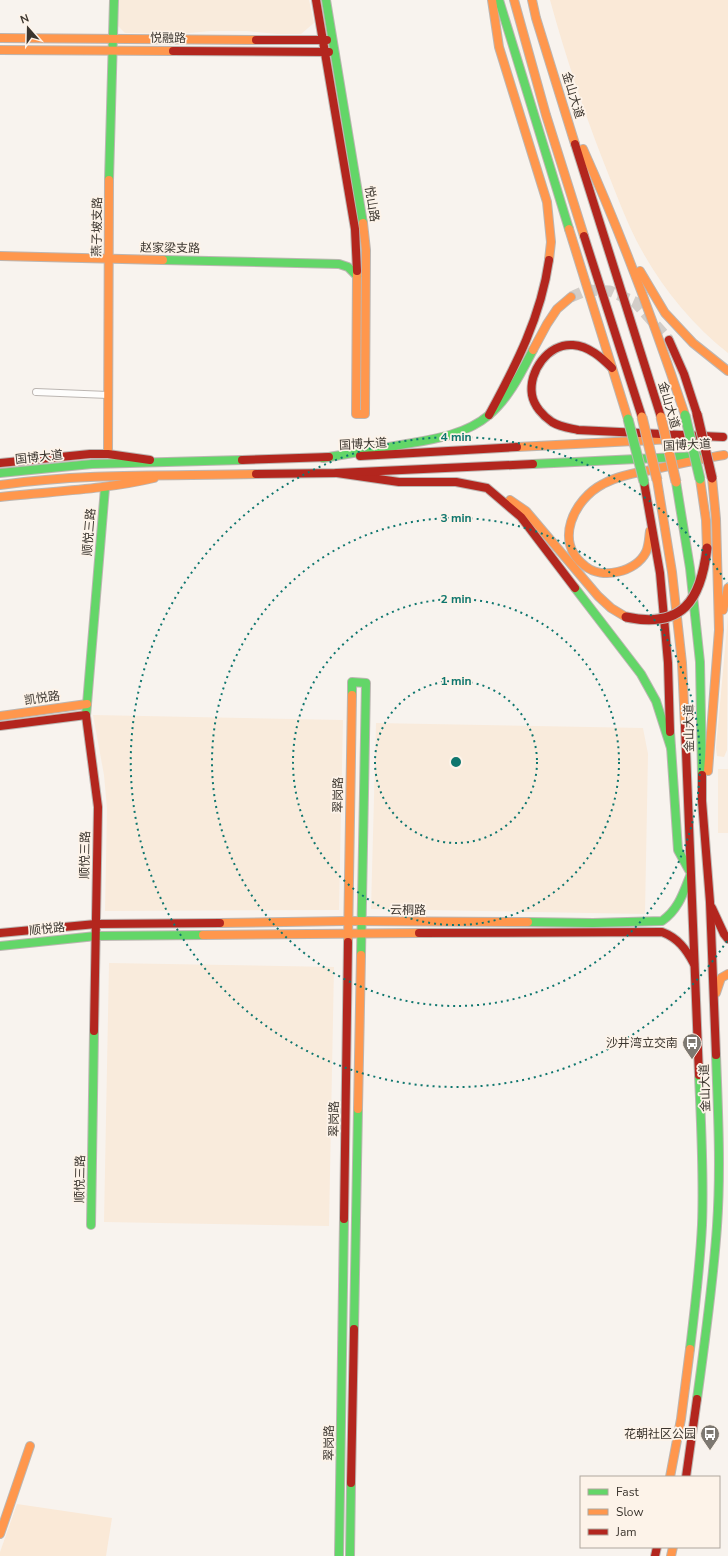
<svg xmlns="http://www.w3.org/2000/svg" width="728" height="1556" viewBox="0 0 728 1556" font-family="'Nunito Sans','Noto Sans SC',sans-serif">
<style>
.built{fill:#f9ebdc}
.green{fill:#fae9d7}
.lines{fill:none;stroke-linecap:round;stroke-linejoin:round}
.highway-tunnel{stroke:#d2cdc8;stroke-width:11;stroke-dasharray:11 5.5;stroke-linecap:butt}
.street-casing{stroke:#bcb6b2;stroke-width:8}
.fast-casing{stroke:#bcb6b2;stroke-width:10}
.slow-casing{stroke:#bcb6b2;stroke-width:10}
.jam-casing{stroke:#bcb6b2;stroke-width:10}
.street{stroke:#fefdfc;stroke-width:6}
.fast{stroke:#63d668;stroke-width:8}
.slow{stroke:#ff974d;stroke-width:8}
.jam{stroke:#b3261e;stroke-width:8}
.fast-bridge-casing{stroke:#bcb6b2;stroke-width:11;stroke-linecap:butt}
.slow-bridge-casing{stroke:#bcb6b2;stroke-width:11;stroke-linecap:butt}
.jam-bridge-casing{stroke:#bcb6b2;stroke-width:11;stroke-linecap:butt}
.fast-bridge{stroke:#63d668;stroke-width:9}
.slow-bridge{stroke:#ff974d;stroke-width:9}
.jam-bridge{stroke:#b3261e;stroke-width:9}
.ring{fill:none;stroke:#0f766e;stroke-width:2;stroke-dasharray:2 4}
.labels{text-anchor:middle;stroke-width:3.5;stroke-linejoin:round;paint-order:stroke}
.street-label{font-size:12px;fill:#3b352e;stroke:#fdf3e9}
.poi-label{font-size:12px;fill:#3b352e;stroke:#fdf3e9;text-anchor:end}
.centre{fill:#0f766e;stroke:#fdf3e9;stroke-width:2}
.ring-label{font-size:12px;text-anchor:middle;font-weight:bold;fill:#0f766e;stroke:#fdf3e9;stroke-width:3.5;stroke-linejoin:round;paint-order:stroke}
</style>
<rect width="100%" height="100%" fill="#f8f3ee"/>
<g class="built">
<polygon points="119,0 309,0 314,23 301,34 277,34 247,31 211,31 178,34 125,33 118,26"/>
<polygon points="93,715 343,720 339,910 105,911 107,809 104,775"/>
<polygon points="376,723 643,728 648,754 645,914 371,909"/>
<rect x="718" y="769" width="10" height="64"/>
<polygon points="109,963 334,967 329,1226 104,1222"/>
</g>
<g class="green">
<path d="M550,0H728V353C686,320 651,274 629,225C619,203 611,180 602,158C582,106 565,54 550,0Z"/>
<polygon points="728,616 727,750 724,757 717,756 716,748"/>
<polygon points="17,1504 112,1518 106,1556 0,1556 0,1552"/>
</g>
<g class="lines">
<polyline class="highway-tunnel" points="571,297 587,290 610,291 635,302 669,340"/>
<defs>
<polyline id="street" points="36,392 108,395"/>
<g id="fast">
<polyline points="326,0 363,223"/>
<polyline points="499,0 569,229"/>
<polyline points="109,180 114,0"/>
<polyline points="163,260 339,264 348,267 357,276"/>
<path d="M323,458C347,454 371,450 395,446C427,440 463,437 489,415C509,398 521,373 533,350"/>
<polyline points="533,464 699,456"/>
<polyline points="0,473 92,464 242,460"/>
<polyline points="676,482 690,568 700,662 702,775"/>
<polyline points="575,588 641,674 656,701 671,748"/>
<polyline points="352,695 352,682 366,683 361,955"/>
<polyline points="86,716 105,488"/>
<polyline points="670,732 678,850 689,870"/>
<path d="M528,922L593,923L662,921C678,910 683,894 690,876"/>
<polyline points="0,946 96,936 203,935"/>
<polyline points="91,1225 94,1031"/>
<polyline points="354,1329 358,1109"/>
<path d="M690,1349C695,1308 700,1266 702,1225C704,1175 701,1124 699,1075"/>
<path d="M697,1399C705,1341 713,1284 717,1226C721,1169 718,1112 716,1055"/>
<polyline points="339,1556 344,1219"/>
<polyline points="350,1556 351,1483"/>
</g>
<g id="slow">
<polyline points="492,0 499,47 547,202 551,242 549,260"/>
<polyline points="514,0 546,115 584,236"/>
<polyline points="532,0 536,18 575,144"/>
<polyline points="0,38 256,40"/>
<polyline points="0,50 173,51"/>
<path d="M583,149C622,236 655,325 685,415"/>
<polyline points="569,229 628,419"/>
<polyline points="0,256 163,260"/>
<polyline points="357,271 356,414 365,414 366,250 363,223"/>
<polyline points="640,271 665,313 693,343 728,371"/>
<polyline points="533,350 547,324 557,309 571,297"/>
<polyline points="517,447 673,439"/>
<polyline points="108,454 109,180"/>
<polyline points="700,479 706,520 707,548"/>
<polyline points="657,480 672,572 682,663 685,726"/>
<path d="M0,485C84,473 171,476 256,474"/>
<path d="M0,497C52,491 103,490 154,478"/>
<polyline points="510,500 526,511 598,596 611,608 626,617"/>
<path d="M650,531C649,538 649,546 646,552C636,572 602,580 585,566C553,542 574,499 603,484C619,475 637,473 655,469C678,464 701,459 724,455"/>
<polyline points="723,610 728,588"/>
<polyline points="0,716 87,704"/>
<polyline points="708,771 719,630 716,519 712,478"/>
<polyline points="220,923 347,921 528,922"/>
<polyline points="203,935 419,933"/>
<polyline points="348,942 352,695"/>
<polyline points="716,993 721,978 728,974"/>
<polyline points="358,1109 361,955"/>
<polyline points="670,1477 681,1419 690,1349"/>
<polyline points="0,1534 30,1446"/>
<polyline points="671,1556 673,1547"/>
</g>
<g id="jam">
<polyline points="316,0 355,229 357,271"/>
<polyline points="256,40 327,40"/>
<polyline points="173,51 329,52"/>
<polyline points="575,144 661,417"/>
<polyline points="584,236 642,417"/>
<polyline points="669,340 684,374 697,414"/>
<path d="M612,368C602,358 589,346 573,345C548,343 528,372 532,395C534,406 543,416 552,422C560,427 569,428 578,430L723,437"/>
<path d="M489,415C516,365 541,317 549,260"/>
<polyline points="360,456 517,447"/>
<polyline points="242,460 329,457"/>
<polyline points="0,463 90,454 108,454 150,460"/>
<polyline points="337,473 399,482 456,482 487,488 521,517 575,588"/>
<polyline points="256,474 337,473 533,464"/>
<polyline points="644,482 660,573 668,663 670,732"/>
<polyline points="86,716 98,807 94,1031"/>
<polyline points="0,726 86,715"/>
<polyline points="685,726 699,1075"/>
<polyline points="702,775 702,801 710,902 716,1055"/>
<polyline points="712,908 724,934 728,939"/>
<polyline points="0,933 96,924 220,923"/>
<path d="M419,933L662,932C678,938 686,949 694,964"/>
<polyline points="344,1219 348,942"/>
<polyline points="686,1477 697,1399"/>
<polyline points="351,1483 354,1329"/>
<polyline points="655,1556 657,1547"/>
</g>
</defs>
<use href="#street" class="street-casing"/>
<use href="#fast" class="fast-casing"/>
<use href="#slow" class="slow-casing"/>
<use href="#jam" class="jam-casing"/>
<use href="#street" class="street"/>
<use href="#fast" class="fast"/>
<use href="#slow" class="slow"/>
<use href="#jam" class="jam"/>
<defs>
<g id="fast-bridge">
<polyline points="685,415 700,479"/>
<polyline points="628,419 644,482"/>
</g>
<g id="slow-bridge">
<polyline points="642,417 657,480"/>
<polyline points="661,417 676,482"/>
</g>
<g id="jam-bridge">
<polyline points="697,414 712,478"/>
<path d="M626,617C683,629 701,600 707,548"/>
</g>
</defs>
<use href="#fast-bridge" class="fast-bridge-casing"/>
<use href="#slow-bridge" class="slow-bridge-casing"/>
<use href="#jam-bridge" class="jam-bridge-casing"/>
<use href="#fast-bridge" class="fast-bridge"/>
<use href="#slow-bridge" class="slow-bridge"/>
<use href="#jam-bridge" class="jam-bridge"/>
</g>
<g class="ring">
<circle cx="456" cy="762" r="81"/>
<circle cx="456" cy="762" r="163"/>
<circle cx="456" cy="762" r="244"/>
<path d="M727 941A325 325 0 1 1 727 583"/>
</g>
<defs>
<symbol id="bus-pin" viewBox="-11 -11 22 30"><path d="M0 17L-7.5 6A9.5 9.5 0 1 1 7.5 6Z" fill="#7d7871" stroke="#fdf3e9"/><path d="M-5-6H5V4H4V6H2V4H-2V6H-4V4H-5ZM-3.5-4V0h7V-4ZM-3.5 1.2v1.5H-2V1.2ZM2 1.2v1.5H3.5V1.2Z" fill="#fff"/></symbol>
</defs>
<g fill-rule="evenodd">
<use href="#bus-pin" x="681" y="1032" width="22" height="30"/>
<use href="#bus-pin" x="699" y="1423" width="22" height="30"/>
</g>
<g class="labels">
<g class="street-label">
<text transform="translate(168 38) rotate(1)" y="4">悦融路</text>
<text transform="translate(573 95) rotate(73)" y="4">金山大道</text>
<text transform="translate(372 204) rotate(81)" y="4">悦山路</text>
<text transform="translate(97 227) rotate(-89)" y="4">燕子坡支路</text>
<text transform="translate(170 248) rotate(1)" y="4">赵家梁支路</text>
<text transform="translate(669 405) rotate(74)" y="4">金山大道</text>
<text transform="translate(363 444) rotate(-3)" y="4">国博大道</text>
<text transform="translate(687 445) rotate(-3)" y="4">国博大道</text>
<text transform="translate(39 457) rotate(-6)" y="4">国博大道</text>
<text transform="translate(89 532) rotate(-85)" y="4">顺悦三路</text>
<text transform="translate(42 698) rotate(-8)" y="4">凯悦路</text>
<text transform="translate(689 728) rotate(-91)" y="4">金山大道</text>
<text transform="translate(338 795) rotate(-89)" y="4">翠岗路</text>
<text transform="translate(85 855) rotate(-89)" y="4">顺悦三路</text>
<text transform="translate(408 910) rotate(1)" y="4">云桐路</text>
<text transform="translate(47 929) rotate(-6)" y="4">顺悦路</text>
<text transform="translate(705 1088) rotate(-92)" y="4">金山大道</text>
<text transform="translate(334 1119) rotate(-89)" y="4">翠岗路</text>
<text transform="translate(80 1179) rotate(-89)" y="4">顺悦三路</text>
<text transform="translate(329 1443) rotate(-89)" y="4">翠岗路</text>
</g>
<g class="poi-label">
<text x="678" y="1047">沙井湾立交南</text>
<text x="696" y="1438">花朝社区公园</text>
</g>
</g>
<circle cx="456" cy="762" r="6" class="centre"/>
<g class="ring-label">
<text x="456" y="441">4 min</text>
<text x="456" y="522">3 min</text>
<text x="456" y="603">2 min</text>
<text x="456" y="685">1 min</text>
</g>
<rect x="580" y="1476" width="140" height="72" fill="#fdf3e9" stroke="#afa79e"/>
<rect x="588" y="1489" width="20" height="6" fill="#63d668" stroke="#afa79e"/>
<text x="616" y="1496" font-size="12" fill="#3b352e">Fast</text>
<rect x="588" y="1509" width="20" height="6" fill="#ff974d" stroke="#afa79e"/>
<text x="616" y="1516" font-size="12" fill="#3b352e">Slow</text>
<rect x="588" y="1529" width="20" height="6" fill="#b3261e" stroke="#afa79e"/>
<text x="616" y="1536" font-size="12" fill="#3b352e">Jam</text>
<g transform="translate(28 28) rotate(340)" stroke="#fdf3e9" stroke-width="3" paint-order="stroke">
<path d="M0-3L7 15L0 10L-7 15Z" fill="#3b352e"/>
<text y="-6" font-size="11" font-weight="bold" text-anchor="middle" fill="#3b352e">N</text>
</g>
</svg>
